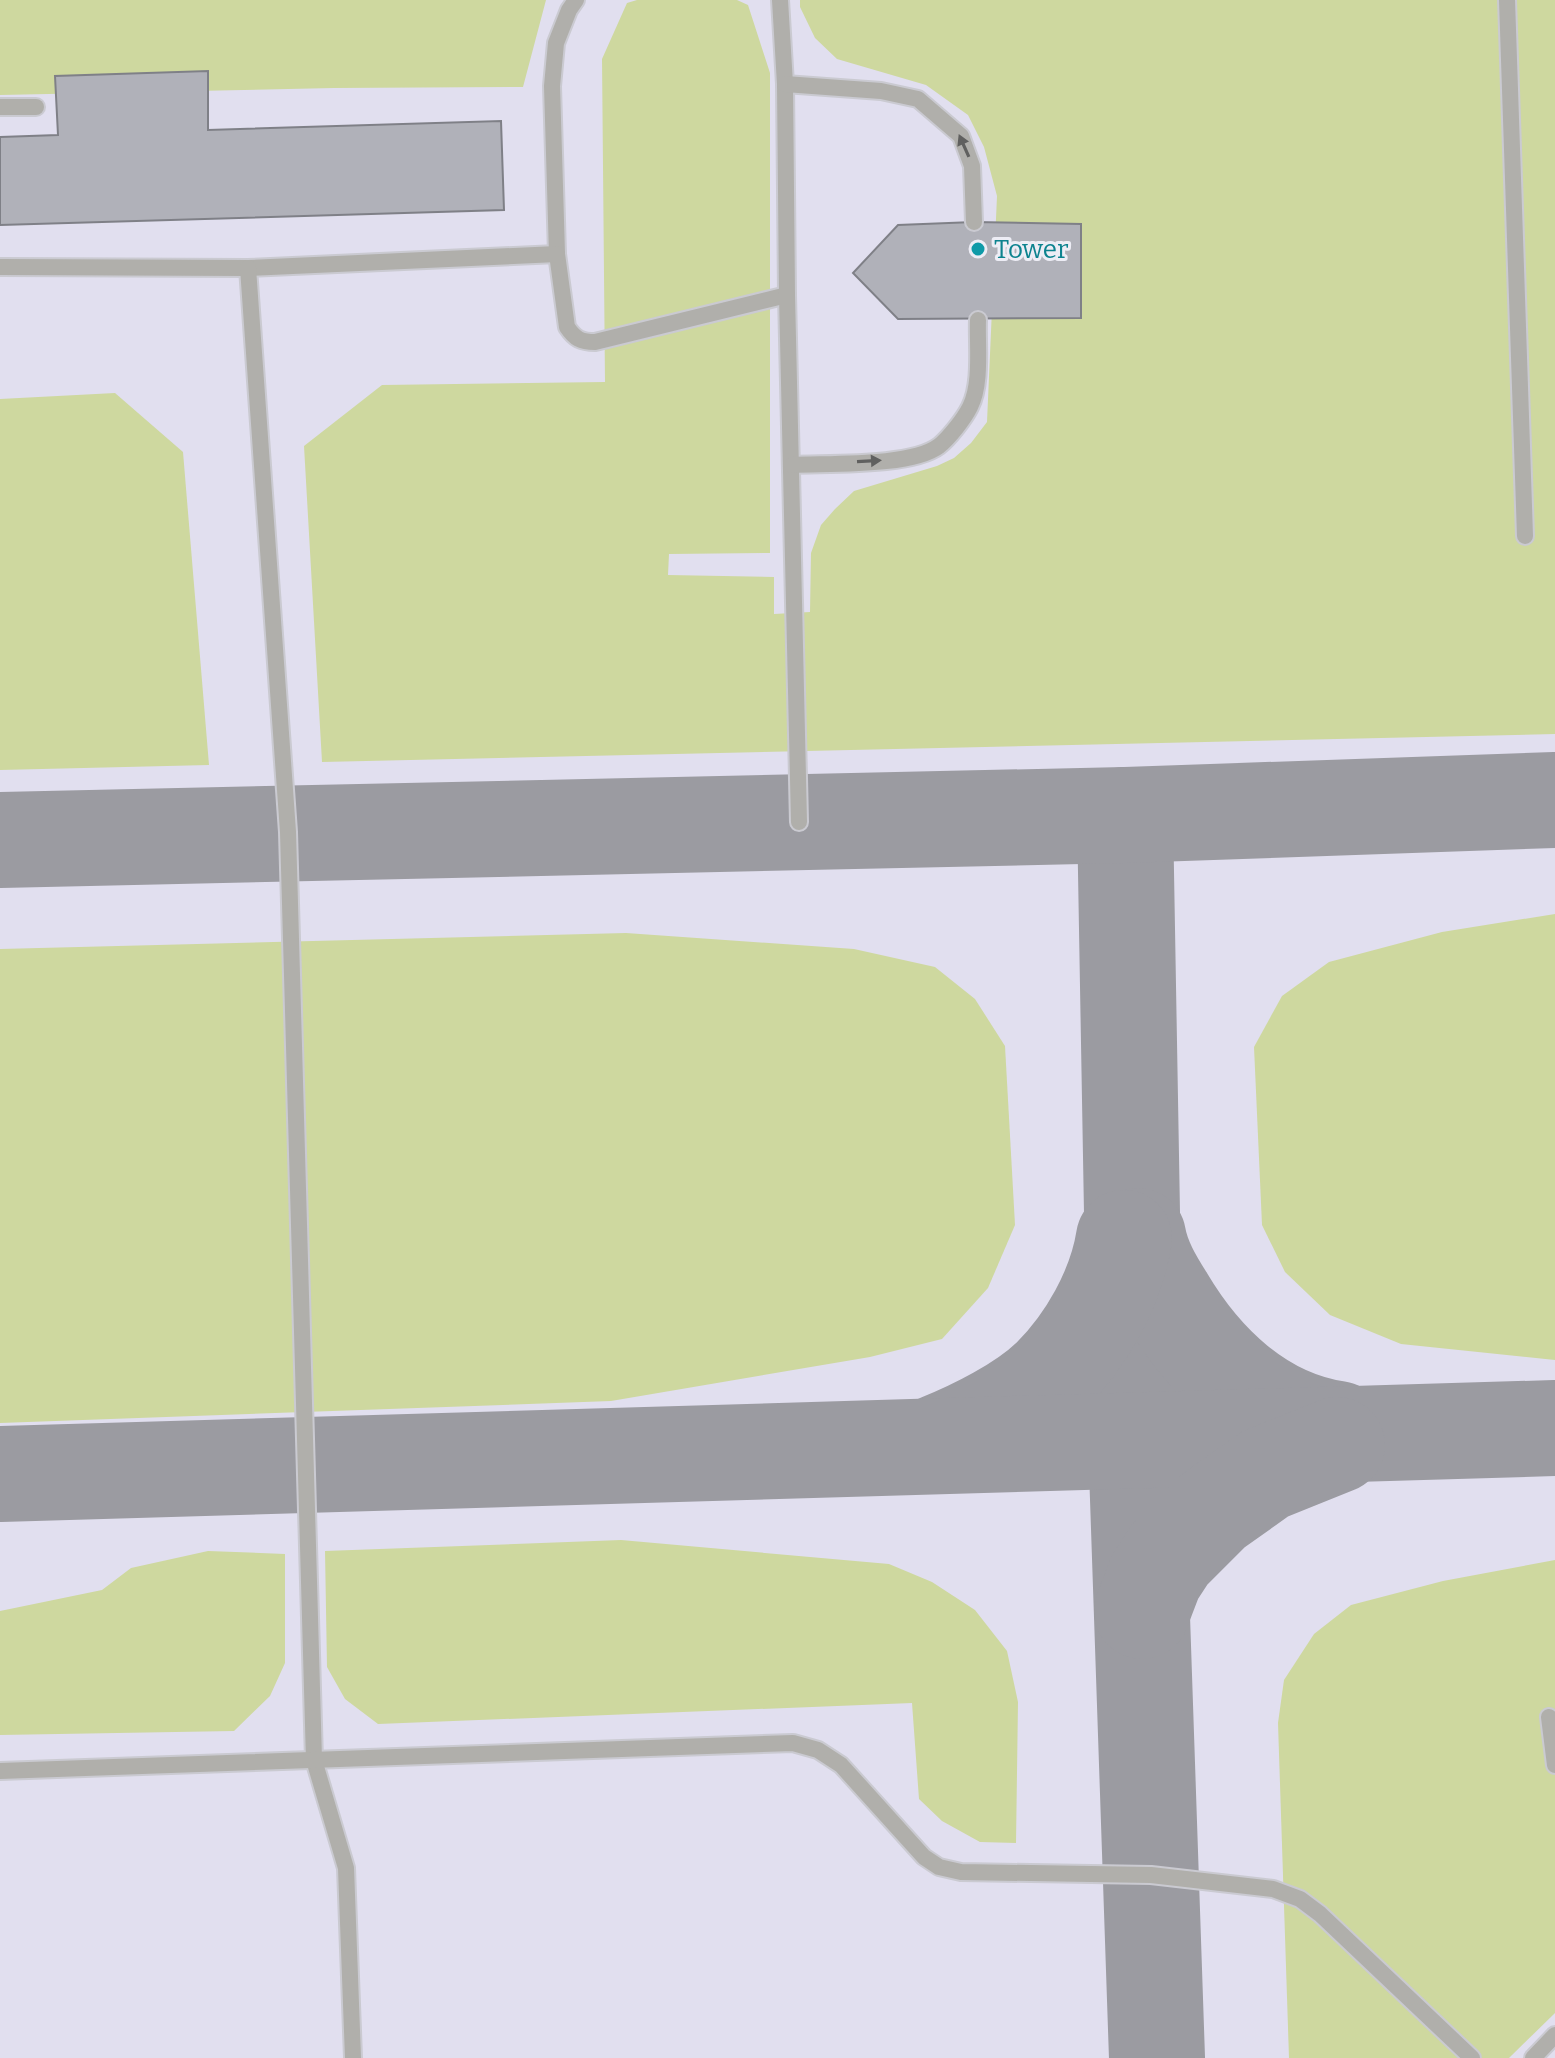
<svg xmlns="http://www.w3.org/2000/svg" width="1555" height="2058" viewBox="0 0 1555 2058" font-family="Bitter,serif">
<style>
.built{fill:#e1dfef}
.green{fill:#ced89f}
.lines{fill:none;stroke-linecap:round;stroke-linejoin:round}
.taxiway{stroke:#9b9ba1;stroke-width:96}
.building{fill:#b0b1b9;stroke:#7f8087;stroke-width:2}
.service-casing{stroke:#cacad1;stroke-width:20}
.service{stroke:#b0afab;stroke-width:16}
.oneway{fill:#60605f}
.culture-dot{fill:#0f9aa8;stroke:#ededf5;stroke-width:3}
.labels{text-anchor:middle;stroke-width:6;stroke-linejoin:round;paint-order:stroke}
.culture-label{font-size:26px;fill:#0d838f;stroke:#ededf5;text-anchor:start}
</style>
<rect width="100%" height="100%" fill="#ededf5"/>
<rect class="built" x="0" y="0" width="1555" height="2058"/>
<g class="green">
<polygon points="0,0 546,0 523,87 334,88 0,95"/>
<polygon points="637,0 737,0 748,5 770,73 770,553 669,554 668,575 774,577 774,614 810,612 811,553 821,525 835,509 854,491 937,466 954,458 971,443 987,422 997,196 984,147 968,115 926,85 837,59 815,38 800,7 800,0 1555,0 1555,734 322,762 304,446 382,385 605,382 602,59 627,3"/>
<polygon points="115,393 183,452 209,765 0,770 0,399"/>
<polygon points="1555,914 1555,1360 1401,1344 1330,1315 1285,1272 1262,1225 1254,1047 1282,996 1329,962 1442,932"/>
<polygon points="626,933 854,949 935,967 975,999 1005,1046 1015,1225 988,1288 942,1339 870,1357 611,1401 0,1423 0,949"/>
<polygon points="621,1540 889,1564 932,1582 975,1610 1007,1651 1018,1702 1016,1843 980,1842 942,1821 919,1799 912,1703 378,1724 345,1699 327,1667 325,1551"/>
<polygon points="208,1551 285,1554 285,1663 270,1696 234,1731 0,1735 0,1611 102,1590 131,1568"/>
<polygon points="1555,1560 1555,2013 1509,2058 1289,2058 1278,1723 1284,1680 1314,1634 1351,1605 1443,1581"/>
</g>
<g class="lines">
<g class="taxiway">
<polyline points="1125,815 1136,1440 1157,2058"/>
<polyline points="0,840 1125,815 1555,800"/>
<path d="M1138,1236C1142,1259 1154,1279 1166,1298C1204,1362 1262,1418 1338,1429"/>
<path d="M939,1442C974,1428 1022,1404 1050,1377C1086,1341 1116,1289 1124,1238"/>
<polyline points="0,1474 1555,1428"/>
<polyline points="1142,1611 1155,1577 1170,1554 1213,1511 1265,1474 1337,1445"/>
</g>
</g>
<g class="building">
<polygon points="208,71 208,130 501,121 504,210 0,225 0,137 58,135 55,76"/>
<polygon points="974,222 1081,224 1081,318 898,319 853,273 898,225"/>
</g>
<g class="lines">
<defs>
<g id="service">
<path d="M576,0L569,10L556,43L552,86L557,254L567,327C575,339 581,342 595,342L787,295"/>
<polyline points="780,0 785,84 787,295 799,822"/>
<polyline points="1507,0 1525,536"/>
<polyline points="785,84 881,91 918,99 961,136 972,166 974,222"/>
<polyline points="0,107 36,107"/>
<polyline points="0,267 248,268 557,254"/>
<polyline points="248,268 288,832 314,1760 346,1868 353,2058"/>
<path d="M792,465C828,463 911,467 939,446C949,438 964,419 970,407C982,383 977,346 978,320"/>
<polyline points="1549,1717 1555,1765"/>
<polyline points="0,1771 793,1743 818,1750 841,1765 924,1857 939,1867 961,1872 1151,1875 1273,1889 1300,1899 1320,1914 1472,2058"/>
<polyline points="1533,2058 1555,2035"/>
</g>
</defs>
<use href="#service" class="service-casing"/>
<use href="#service" class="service"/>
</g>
<defs><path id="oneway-solid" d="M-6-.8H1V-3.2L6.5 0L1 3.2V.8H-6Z" transform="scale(2)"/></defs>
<g class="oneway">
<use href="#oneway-solid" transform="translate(964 146) rotate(-114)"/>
<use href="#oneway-solid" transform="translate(869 461) rotate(-3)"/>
</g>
<circle class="culture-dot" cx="978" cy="249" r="8"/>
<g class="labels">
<g class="culture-label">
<text x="994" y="258">Tower</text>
</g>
</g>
</svg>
